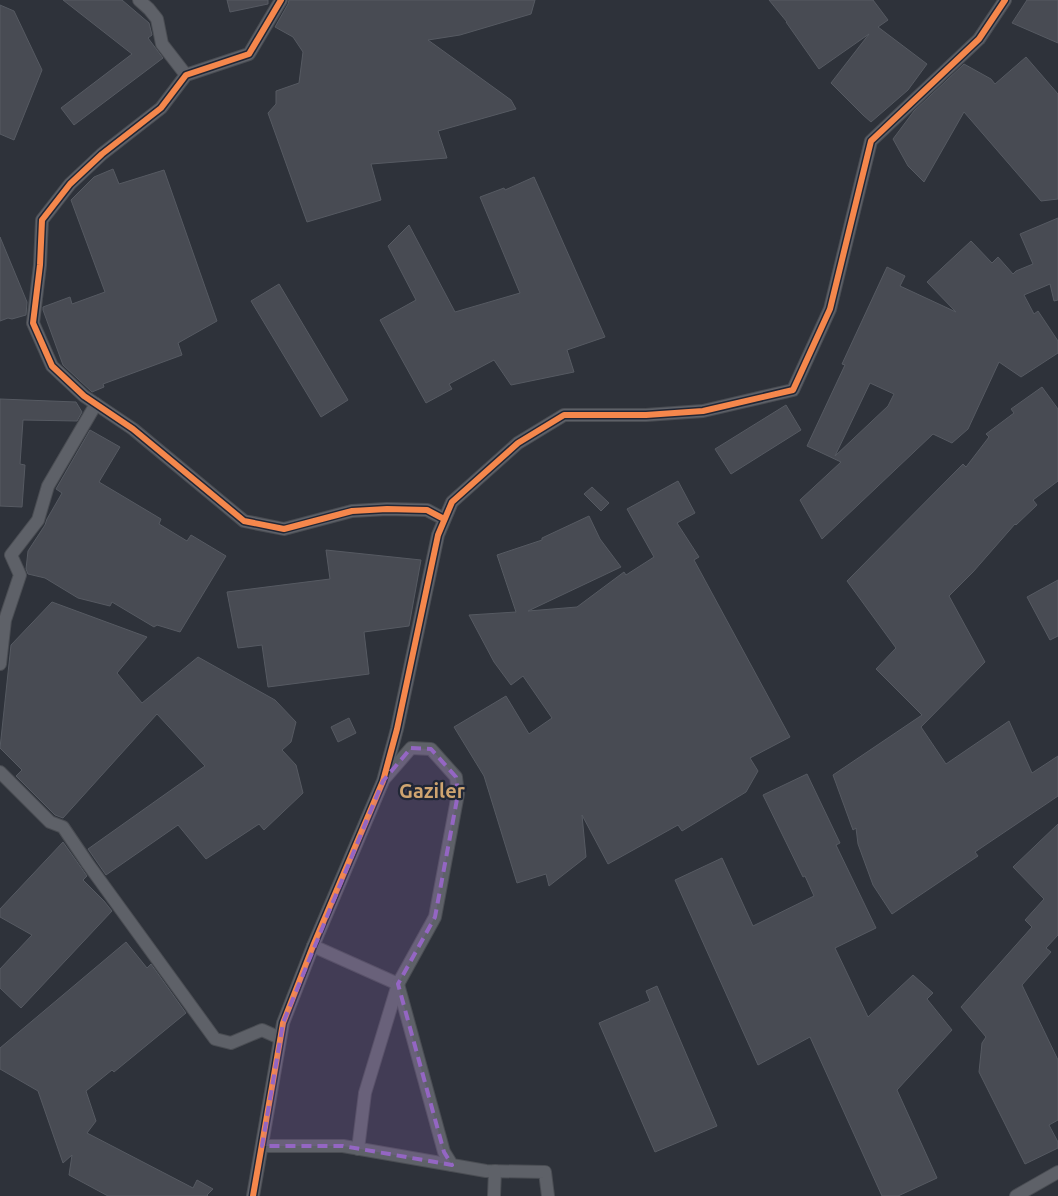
<svg xmlns="http://www.w3.org/2000/svg" width="1058" height="1196" viewBox="0 0 1058 1196" font-family="Ubuntu,sans-serif">
<style>
.building{fill:#484b53;stroke:#565a62;fill-rule:evenodd}
.lines{fill:none;stroke-linecap:round;stroke-linejoin:round}
.minor-casing{stroke:#4a4d53;stroke-width:14}
.minor{stroke:#5e6168;stroke-width:12}
.cycleway-casing{stroke:#212736;stroke-width:9}
.cycleway{stroke:#f5874c;stroke-width:6}
.marked{fill:#9466c3;fill-opacity:0.2;stroke:#9466c3;stroke-width:4;stroke-dasharray:10 6;stroke-linejoin:round}
.labels{text-anchor:middle;stroke-width:4.5;stroke-linejoin:round;paint-order:stroke}
.quarter-label{font-size:20px;font-weight:bold;fill:#cfa470;stroke:#212736}
</style>
<rect width="100%" height="100%" fill="#2e323a"/>
<g class="building">
<polygon points="63,0 122,0 149,23 152,35 148,38 163,58 74,125 61,108 132,54"/>
<polygon points="227,0 268,0 268,4 230,12"/>
<polygon points="289,0 535,0 531,14 460,35 428,40 511,100 516,109 438,131 447,158 371,164 381,200 307,222 268,113 276,104 276,91 299,83 303,52 293,37 275,27 288,4"/>
<polygon points="769,0 873,0 888,20 878,27 927,64 908,90 871,122 863,115 831,83 869,34 819,69 786,22 787,22"/>
<polygon points="1027,0 1058,0 1058,43 1012,23"/>
<polygon points="0,5 14,11 42,70 14,140 0,134"/>
<polygon points="1026,57 1058,94 1058,199 1041,201 964,112 924,182 908,166 893,139 914,111 964,64 991,79 995,84"/>
<polygon points="113,169 119,184 164,170 217,321 178,343 182,355 103,384 104,387 92,392 63,365 43,310 43,307 70,297 72,304 105,292 71,200 94,177"/>
<polygon points="534,177 605,337 567,350 574,372 511,385 494,360 449,384 452,389 426,403 380,320 416,300 388,246 409,225 455,312 520,293 480,197 504,188 505,190"/>
<path d="M1058,218V300L1054,301L1050,284L1024,295L1034,314L1038,311L1058,341V353L1021,377L999,362L968,429L952,443L933,434L822,539L800,500L841,462L807,446L845,365L842,364L887,267L905,276L900,286L956,312L927,282L971,241L992,263L998,257L1013,274L1016,271L1033,264L1020,234ZM870,383L894,394L888,406L835,456Z"/>
<polygon points="0,237 27,302 26,315 12,319 8,318 0,321"/>
<polygon points="279,284 348,400 321,417 251,301"/>
<polygon points="1042,387 1058,409 1058,481 1033,500 1037,505 1016,525 1015,524 973,572 949,596 985,662 921,727 946,764 1009,721 1032,773 1058,756 1058,796 975,852 978,856 892,914 873,885 858,844 856,828 853,830 833,775 922,715 876,669 896,648 847,581 963,464 966,467 989,437 986,434 1014,413 1011,409"/>
<polygon points="0,399 76,402 82,412 77,421 23,420 20,464 25,465 22,507 0,506"/>
<polygon points="786,405 801,430 731,474 715,449"/>
<polygon points="90,430 120,447 99,482 161,519 159,524 187,541 191,535 226,556 180,632 157,625 154,627 112,602 110,606 78,598 45,578 28,574 26,569 28,551 45,525 47,519 62,493 56,489"/>
<polygon points="678,481 695,513 677,523 699,557 694,560 790,737 750,758 758,771 746,792 682,831 678,825 608,864 582,815 586,857 549,886 546,874 517,883 484,776 454,727 506,696 529,734 552,718 523,676 511,685 494,662 469,615 516,612 497,555 542,540 542,538 589,516 600,539 621,567 528,611 577,607 624,572 626,575 654,557 627,509"/>
<polygon points="592,487 609,503 601,511 584,494"/>
<polygon points="326,550 421,560 409,626 364,632 369,674 268,687 262,645 238,648 227,592 330,579"/>
<polygon points="1058,580 1058,636 1050,640 1027,597"/>
<polygon points="52,602 147,637 117,673 142,703 198,657 275,700 296,722 291,742 282,750 296,765 303,793 264,830 259,824 206,859 178,825 106,875 88,849 205,766 157,714 63,818 55,815 16,776 22,770 0,748 11,645"/>
<polygon points="349,718 356,733 338,742 331,727"/>
<polygon points="807,774 840,843 836,845 876,928 835,948 868,1017 913,975 933,993 927,999 952,1030 897,1090 937,1178 898,1196 882,1196 810,1037 758,1065 675,880 722,858 753,926 814,896 805,876 803,877 763,795"/>
<polygon points="1058,824 1058,935 1046,948 1051,952 1022,985 1058,1060 1058,1120 1049,1125 1058,1142 1058,1148 1025,1164 979,1072 982,1043 986,1037 961,1007 1032,927 1025,920 1044,899 1013,867"/>
<polygon points="63,842 87,876 83,880 104,901 112,911 21,1008 0,988 0,969 32,935 0,917 0,909"/>
<polygon points="126,942 147,968 151,964 186,1013 114,1072 112,1070 86,1091 96,1121 87,1133 193,1188 197,1180 213,1189 207,1195 208,1196 108,1196 69,1175 72,1155 63,1163 38,1091 0,1069 0,1048"/>
<polygon points="657,986 717,1126 655,1152 599,1023 650,1001 646,991"/>
</g>
<g class="lines">
<defs>
<g id="minor">
<polyline points="139,0 149,9 157,19 162,44 186,75"/>
<polyline points="281,0 249,54 186,75 161,108 102,154 70,184 42,220 40,265 33,323 52,366 84,396 133,429 244,521 284,529 352,511 387,509 427,510 444,519"/>
<polyline points="0,664 5,620 20,575 11,555 38,520 48,486 96,404"/>
<polyline points="0,772 50,822 63,827 88,864 215,1039 231,1043 262,1030 280,1038"/>
<polyline points="313,946 398,984 435,917 458,794 456,777 431,749 411,748 385,778"/>
<polyline points="398,984 444,1152 452,1165 486,1171 545,1172 548,1196"/>
<polyline points="262,1146 343,1146 452,1165"/>
<polyline points="358,1149 365,1093 398,984"/>
<polyline points="253,1196 283,1023 313,946 383,781 397,729 438,535 452,502 518,443 564,415 646,415 703,411 793,390 830,309 871,141 979,39 1005,0"/>
<polyline points="494,1196 495,1171"/>
<polyline points="1016,1196 1058,1172"/>
</g>
</defs>
<use href="#minor" class="minor-casing"/>
<use href="#minor" class="minor"/>
<defs>
<g id="cycleway">
<polyline points="281,0 249,54 186,75 161,108 102,154 70,184 42,220 40,265 33,323 52,366 84,396 133,429 244,521 284,529 352,511 387,509 427,510 444,519"/>
<polyline points="253,1196 283,1023 313,946 383,781 397,729 438,535 452,502 518,443 564,415 646,415 703,411 793,390 830,309 871,141 979,39 1005,0"/>
</g>
</defs>
<use href="#cycleway" class="cycleway-casing"/>
<use href="#cycleway" class="cycleway"/>
</g>
<path class="marked" d="M411,748L431,749L456,777L458,794L435,917L398,984L444,1152L452,1165L343,1146H262L283,1023L383,781Z"/>
<g class="labels">
<g class="quarter-label">
<text x="432" y="798">Gaziler</text>
</g>
</g>
</svg>
